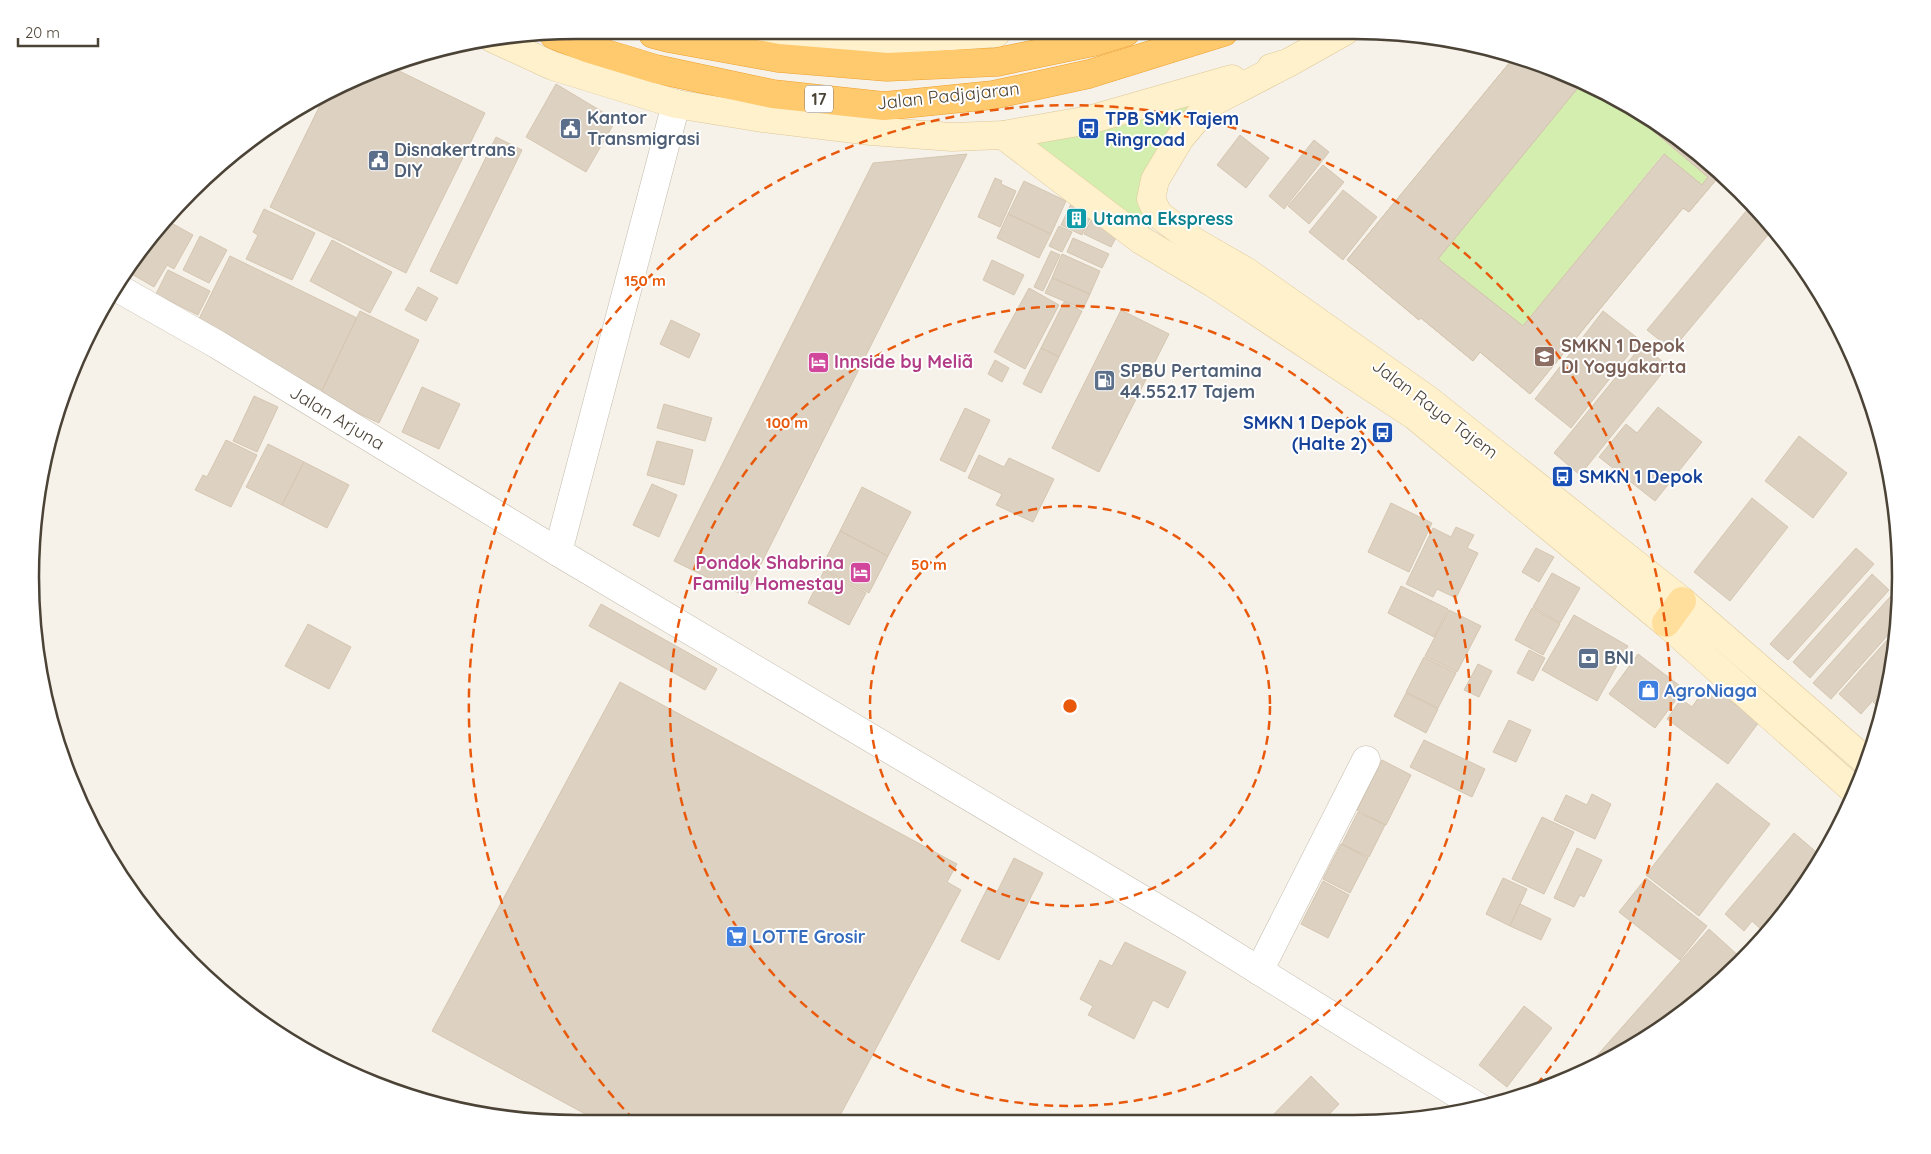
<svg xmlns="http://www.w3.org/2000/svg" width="1931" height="1154" viewBox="0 0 1931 1154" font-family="Quicksand,sans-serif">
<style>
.green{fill:#d4eeaf}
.building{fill:#ddd1c1;stroke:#d5c6b0}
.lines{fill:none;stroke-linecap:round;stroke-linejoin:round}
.street-casing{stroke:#c3baab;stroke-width:29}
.secondary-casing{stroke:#dec897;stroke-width:29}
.primary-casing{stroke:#f1bf5e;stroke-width:29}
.highway-casing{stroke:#eea02d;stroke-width:29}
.street{stroke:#fff;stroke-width:28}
.secondary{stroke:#fff1cc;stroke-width:28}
.primary{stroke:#ffdf9b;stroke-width:28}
.highway{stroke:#ffc96d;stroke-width:28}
.ring{fill:none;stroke:#e8590c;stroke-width:2.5;stroke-dasharray:9 6}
.labels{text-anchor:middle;stroke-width:4;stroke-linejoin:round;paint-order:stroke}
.shield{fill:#fff;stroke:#827b73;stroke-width:1}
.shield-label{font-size:16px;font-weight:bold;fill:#4c4337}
.street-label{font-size:18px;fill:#4c4337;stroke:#fff}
.service-label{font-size:18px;font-weight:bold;fill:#4e5e75;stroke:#fff;text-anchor:start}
.transit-label{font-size:18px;font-weight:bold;fill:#164399;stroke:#fff;text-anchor:start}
.culture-label{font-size:18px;font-weight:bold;fill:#0d838f;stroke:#fff;text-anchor:start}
.education-label{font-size:18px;font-weight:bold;fill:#785e54;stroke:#fff;text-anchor:start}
.hotel-label{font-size:18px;font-weight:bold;fill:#b23c85;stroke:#fff;text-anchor:start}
.shop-label{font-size:18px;font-weight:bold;fill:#366cbe;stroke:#fff;text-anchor:start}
.rim{fill:none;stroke:#4c4337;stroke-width:2.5}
.centre{fill:#e8590c;stroke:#fff;stroke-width:2.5}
.ring-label{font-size:15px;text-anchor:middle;font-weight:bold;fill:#e8590c;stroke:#fff;stroke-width:4;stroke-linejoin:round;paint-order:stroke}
</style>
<rect width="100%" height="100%" fill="#f6f2ea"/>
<g class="green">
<polygon points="1260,74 1174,134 1157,222 1141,233 1020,139"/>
<polygon points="1581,84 1620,103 1708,177 1702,185 1663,154 1523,326 1438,259"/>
</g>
<g class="building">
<polygon points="1515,56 1530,59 1581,84 1438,259 1523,326 1664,154 1702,185 1708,177 1620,103 1658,122 1721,174 1689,212 1683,208 1530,394 1480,352 1473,361 1421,318 1419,320 1347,260"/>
<polygon points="1515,56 1530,59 1581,84 1438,259 1523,326 1664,154 1702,185 1708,177 1620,103 1658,122 1721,174 1689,212 1683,208 1530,394 1480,352 1473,361 1421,318 1419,320 1347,260"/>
<polygon points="387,65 485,113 406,273 270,207 327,91"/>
<polygon points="556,84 616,120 586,172 526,137"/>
<polygon points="1240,135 1269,158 1246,188 1217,165"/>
<polygon points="496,137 522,150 457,284 430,271"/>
<polygon points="1314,140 1329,152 1284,209 1269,196"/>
<polygon points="967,154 745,596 674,561 873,163"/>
<polygon points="1323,165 1344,182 1309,224 1288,206"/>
<polygon points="995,178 1002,181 1001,184 1016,191 1000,227 978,217"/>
<polygon points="1024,181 1066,201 1051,234 1008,214"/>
<polygon points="1343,190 1377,217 1343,260 1309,232"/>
<polygon points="1072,202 1093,212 1082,235 1061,225"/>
<polygon points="1752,204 1773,229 1672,350 1647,330"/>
<polygon points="264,209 315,233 292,280 246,259 258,235 253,232"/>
<polygon points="1008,214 1051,234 1039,258 997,238"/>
<polygon points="1094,215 1121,228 1111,247 1084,234"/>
<polygon points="166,220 193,235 174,269 167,265 154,287 130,273 145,245"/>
<polygon points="1059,226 1072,232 1062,252 1049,246"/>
<polygon points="200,236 227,250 209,283 183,270"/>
<polygon points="1073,238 1109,254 1102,268 1067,252"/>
<polygon points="332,240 392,272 370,313 310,281"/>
<polygon points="1051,251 1060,255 1043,291 1034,287"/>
<polygon points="1062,254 1100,271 1090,294 1052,278"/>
<polygon points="230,256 357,318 322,390 194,329"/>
<polygon points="992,260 1024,275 1014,295 983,280"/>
<polygon points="168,270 210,291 198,315 156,294"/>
<polygon points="1052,278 1090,294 1083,309 1045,293"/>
<polygon points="418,287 438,298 426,321 405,310"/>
<polygon points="1029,288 1059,305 1025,369 994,352"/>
<polygon points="1064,302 1082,311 1059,357 1041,348"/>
<polygon points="1121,310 1169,334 1099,472 1052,448"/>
<polygon points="360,311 419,340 379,423 320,395"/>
<polygon points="1603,311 1640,340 1571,428 1535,399"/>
<polygon points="671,320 700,334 689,358 660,344"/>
<polygon points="1642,345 1668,366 1580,475 1554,453"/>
<polygon points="1041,348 1059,357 1041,393 1023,384"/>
<polygon points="995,360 1009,368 1002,382 988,374"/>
<polygon points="422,387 460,404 439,449 402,432"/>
<polygon points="254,396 278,407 257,452 233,441"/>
<polygon points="664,404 712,418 705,441 657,428"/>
<polygon points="1658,407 1702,442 1655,501 1599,457 1626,424 1637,433"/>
<polygon points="965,408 990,420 965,472 940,460"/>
<polygon points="1799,436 1847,473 1813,518 1765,481"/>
<polygon points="226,440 257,455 231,507 195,490 203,475 207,477"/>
<polygon points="657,441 693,450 684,485 647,475"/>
<polygon points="268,444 304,462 282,505 246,487"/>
<polygon points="979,455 1004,467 1009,458 1054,479 1033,522 996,505 1002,494 968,478"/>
<polygon points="304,462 349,485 327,528 282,505"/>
<polygon points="652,484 677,495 659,537 633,525"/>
<polygon points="862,487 911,512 888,556 840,531"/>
<polygon points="1752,498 1788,527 1730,601 1694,572"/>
<polygon points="1391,503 1432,523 1409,572 1368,552"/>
<polygon points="1456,527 1474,535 1467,548 1478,553 1456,598 1437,589 1433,597 1406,584 1433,528 1451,537"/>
<polygon points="840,531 888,556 869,593 821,568"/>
<polygon points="1536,548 1554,557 1539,582 1522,572"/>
<polygon points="1856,548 1874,564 1788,660 1770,644"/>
<polygon points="824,571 866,593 849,625 808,603"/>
<polygon points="1552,573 1580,588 1560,623 1533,607"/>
<polygon points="1872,574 1889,590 1810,678 1793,662"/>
<polygon points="1401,586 1448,609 1434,637 1388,613"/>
<polygon points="1898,588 1900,589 1896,626 1831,699 1813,683"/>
<polygon points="601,604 717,669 705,690 589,626"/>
<polygon points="1532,608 1560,624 1543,655 1515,640"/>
<polygon points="1449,610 1481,626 1457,672 1425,656"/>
<polygon points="1574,615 1628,646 1597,701 1542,670"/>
<polygon points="308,624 351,647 329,689 285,666"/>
<polygon points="1896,630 1891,680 1861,714 1839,694"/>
<polygon points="1529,650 1545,658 1533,681 1517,673"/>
<polygon points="1638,654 1684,689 1655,728 1609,694"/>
<polygon points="1424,657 1456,673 1438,708 1406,692"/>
<polygon points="1478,664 1492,671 1479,697 1464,690"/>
<polygon points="620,682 957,864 947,882 961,890 836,1123 602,1123 432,1031"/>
<polygon points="1890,683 1890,684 1882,711 1873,702"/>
<polygon points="1708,684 1759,722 1728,764 1667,719 1681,699 1692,707"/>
<polygon points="1406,693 1438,709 1426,733 1394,716"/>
<polygon points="1509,720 1531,730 1516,762 1493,752"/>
<polygon points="1424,740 1485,769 1472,797 1410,767"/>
<polygon points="1382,760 1411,775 1386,825 1357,810"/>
<polygon points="1717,783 1770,824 1699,916 1646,875"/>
<polygon points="1592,794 1611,804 1595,839 1554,820 1566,795 1587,805"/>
<polygon points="1358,812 1385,825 1369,857 1342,844"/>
<polygon points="1542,817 1574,832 1544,894 1512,879"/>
<polygon points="1794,833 1822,857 1809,881 1764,932 1752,921 1744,931 1725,914"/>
<polygon points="1341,844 1368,858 1350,893 1323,879"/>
<polygon points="1577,848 1602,860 1584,897 1580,895 1574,907 1554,898"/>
<polygon points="1014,858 1043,873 999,960 961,941 988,887 997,892"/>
<polygon points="1503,878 1527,889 1510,926 1486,914"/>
<polygon points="1646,878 1707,926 1680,960 1619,912"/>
<polygon points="1323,881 1349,895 1328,938 1301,924"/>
<polygon points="1520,904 1551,919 1541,940 1510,926"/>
<polygon points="1709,929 1741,958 1715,988 1627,1051 1586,1068"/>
<polygon points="1125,942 1186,972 1168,1008 1153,1000 1134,1039 1088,1015 1093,1006 1080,999 1100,960 1112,966"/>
<polygon points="1524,1006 1552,1028 1507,1087 1479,1065"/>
<polygon points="1311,1076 1339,1104 1321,1123 1276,1123 1270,1118"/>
</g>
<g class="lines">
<defs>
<g id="street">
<polyline points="116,287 218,345 558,552 1192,929 1480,1108"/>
<polyline points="558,552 676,104"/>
<polyline points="1259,971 1366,760"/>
</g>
<g id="secondary">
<polyline points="740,34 784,39 880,41 996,33"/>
<polyline points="492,38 553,66 676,104 762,118 871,131 952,137 1003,135 1089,120 1232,79"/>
<polyline points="1288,63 1209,104 1180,138 1155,180 1151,199 1158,214 1195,242 1247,272 1427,399 1682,601 1867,762"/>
<polyline points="1271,68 1288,63 1345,31"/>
<polyline points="1003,135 1141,240 1213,283 1415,416 1666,623 1856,792"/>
</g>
<polyline id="primary" points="1666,623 1682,601"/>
<g id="highway">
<polyline points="653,34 668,38 778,58 887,67 997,62 1093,42 1126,32"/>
<polyline points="554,35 587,48 656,69 773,94 884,106 993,95 1089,74 1224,32"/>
</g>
</defs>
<use href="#street" class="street-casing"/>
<use href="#secondary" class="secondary-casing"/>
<use href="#primary" class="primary-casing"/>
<use href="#highway" class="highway-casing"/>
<use href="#street" class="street"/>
<use href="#secondary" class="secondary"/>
<use href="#primary" class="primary"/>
<use href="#highway" class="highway"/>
</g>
<g class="ring">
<circle cx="1070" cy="706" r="200"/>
<circle cx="1070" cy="706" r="400"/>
<path d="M634 1120A601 601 0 1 1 1534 1088"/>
</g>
<defs>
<symbol id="civic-square" viewBox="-11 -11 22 22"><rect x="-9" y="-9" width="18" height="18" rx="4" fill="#5c6f8a" stroke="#fff"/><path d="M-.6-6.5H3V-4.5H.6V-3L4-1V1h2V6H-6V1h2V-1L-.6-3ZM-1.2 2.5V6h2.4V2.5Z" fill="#fff"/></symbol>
<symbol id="bus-square" viewBox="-11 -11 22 22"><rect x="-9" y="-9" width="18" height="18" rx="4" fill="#1a4fb4" stroke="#fff"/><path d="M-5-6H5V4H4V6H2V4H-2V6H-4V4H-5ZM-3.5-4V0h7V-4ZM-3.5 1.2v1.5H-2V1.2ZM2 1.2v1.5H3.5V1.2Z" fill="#fff"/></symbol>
<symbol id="building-square" viewBox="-11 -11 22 22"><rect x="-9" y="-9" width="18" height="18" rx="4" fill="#0f9aa8" stroke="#fff"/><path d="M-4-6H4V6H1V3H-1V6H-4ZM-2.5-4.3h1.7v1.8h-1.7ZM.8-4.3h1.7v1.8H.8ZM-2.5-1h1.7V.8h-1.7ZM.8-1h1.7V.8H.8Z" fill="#fff"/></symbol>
<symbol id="school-square" viewBox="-11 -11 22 22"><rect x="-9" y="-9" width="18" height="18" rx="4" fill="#8d6e63" stroke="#fff"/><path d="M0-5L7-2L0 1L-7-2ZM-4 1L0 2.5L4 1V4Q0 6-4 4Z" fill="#fff"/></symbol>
<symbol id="hotel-square" viewBox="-11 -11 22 22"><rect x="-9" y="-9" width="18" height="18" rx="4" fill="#d1479c" stroke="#fff"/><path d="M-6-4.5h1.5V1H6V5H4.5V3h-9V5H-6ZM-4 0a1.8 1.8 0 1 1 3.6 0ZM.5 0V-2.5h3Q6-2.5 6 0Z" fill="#fff"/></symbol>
<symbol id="fuel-square" viewBox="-11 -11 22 22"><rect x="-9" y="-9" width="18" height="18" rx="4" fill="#5c6f8a" stroke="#fff"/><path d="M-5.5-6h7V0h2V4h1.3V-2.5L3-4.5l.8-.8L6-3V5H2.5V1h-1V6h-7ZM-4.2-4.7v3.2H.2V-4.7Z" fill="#fff"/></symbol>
<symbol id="bank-square" viewBox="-11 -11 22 22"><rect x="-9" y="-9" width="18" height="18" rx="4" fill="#5c6f8a" stroke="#fff"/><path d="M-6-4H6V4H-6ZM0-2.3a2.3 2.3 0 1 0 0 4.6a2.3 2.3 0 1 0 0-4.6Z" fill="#fff"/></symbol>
<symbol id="shop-square" viewBox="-11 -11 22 22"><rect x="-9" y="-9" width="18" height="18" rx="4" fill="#3f7fe0" stroke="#fff"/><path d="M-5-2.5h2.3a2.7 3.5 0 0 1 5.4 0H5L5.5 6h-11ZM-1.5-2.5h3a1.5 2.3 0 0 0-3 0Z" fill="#fff"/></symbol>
<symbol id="supermarket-square" viewBox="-11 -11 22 22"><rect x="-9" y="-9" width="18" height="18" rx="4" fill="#3f7fe0" stroke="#fff"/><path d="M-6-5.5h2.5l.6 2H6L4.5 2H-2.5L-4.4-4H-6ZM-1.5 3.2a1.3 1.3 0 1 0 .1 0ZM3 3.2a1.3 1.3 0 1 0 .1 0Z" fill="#fff"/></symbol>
</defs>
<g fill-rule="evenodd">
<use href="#civic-square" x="558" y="116" width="25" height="25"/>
<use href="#bus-square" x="1076" y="116" width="25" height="25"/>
<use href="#civic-square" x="366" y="148" width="25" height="25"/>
<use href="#building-square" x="1064" y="206" width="25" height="25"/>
<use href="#school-square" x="1532" y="344" width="25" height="25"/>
<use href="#hotel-square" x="806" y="350" width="25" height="25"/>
<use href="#fuel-square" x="1092" y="368" width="25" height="25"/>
<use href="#bus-square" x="1370" y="420" width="25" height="25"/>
<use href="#bus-square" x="1550" y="464" width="25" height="25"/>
<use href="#hotel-square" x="848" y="560" width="25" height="25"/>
<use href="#bank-square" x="1576" y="646" width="25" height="25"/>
<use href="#shop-square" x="1636" y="678" width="25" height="25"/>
<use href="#supermarket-square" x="724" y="924" width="25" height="25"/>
</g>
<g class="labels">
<rect class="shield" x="805" y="85.5" width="28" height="27" rx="4"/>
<g class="shield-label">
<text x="819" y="105">17</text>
</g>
<g class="street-label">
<text transform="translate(948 96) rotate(-6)" y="6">Jalan Padjajaran</text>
<text transform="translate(1435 409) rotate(37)" y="6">Jalan Raya Tajem</text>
<text transform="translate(337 418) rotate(31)" y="6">Jalan Arjuna</text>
</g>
<g class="service-label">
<text x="587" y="124">Kantor<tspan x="587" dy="21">Transmigrasi</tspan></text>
<text x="394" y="156">Disnakertrans<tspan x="394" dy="21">DIY</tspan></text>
<text x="1120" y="377">SPBU Pertamina<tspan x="1120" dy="21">44.552.17 Tajem</tspan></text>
<text x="1604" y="664">BNI</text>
</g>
<g class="transit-label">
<text x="1105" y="125">TPB SMK Tajem<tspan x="1105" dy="21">Ringroad</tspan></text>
<text x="1367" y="429" text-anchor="end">SMKN 1 Depok<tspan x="1367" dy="21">(Halte 2)</tspan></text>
<text x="1579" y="483">SMKN 1 Depok</text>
</g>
<g class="culture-label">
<text x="1093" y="225">Utama Ekspress</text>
</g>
<g class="education-label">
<text x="1561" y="352">SMKN 1 Depok<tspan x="1561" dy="21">DI Yogyakarta</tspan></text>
</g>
<g class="hotel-label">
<text x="834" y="368">Innside by Meliã</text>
<text x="844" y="569" text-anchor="end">Pondok Shabrina<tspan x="844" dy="21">Family Homestay</tspan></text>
</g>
<g class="shop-label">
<text x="1664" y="697">AgroNiaga</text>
<text x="752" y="943">LOTTE Grosir</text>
</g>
</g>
<path d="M0 0H1931V1154H0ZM577 39H1354A538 538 0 0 1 1892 577V577A538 538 0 0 1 1354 1115H577A538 538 0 0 1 39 577V577A538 538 0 0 1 577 39Z" fill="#fff" fill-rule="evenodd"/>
<path class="rim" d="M577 39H1354A538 538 0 0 1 1892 577V577A538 538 0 0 1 1354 1115H577A538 538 0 0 1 39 577V577A538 538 0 0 1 577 39Z"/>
<circle cx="1070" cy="706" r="8" class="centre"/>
<g class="ring-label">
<text x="645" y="286">150 m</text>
<text x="787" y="428">100 m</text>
<text x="929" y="570">50 m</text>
</g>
<path d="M18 38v8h80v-8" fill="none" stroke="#4c4337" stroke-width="2.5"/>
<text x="25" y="38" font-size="15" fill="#4c4337" stroke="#ffffff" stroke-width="4" paint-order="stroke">20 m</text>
</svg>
